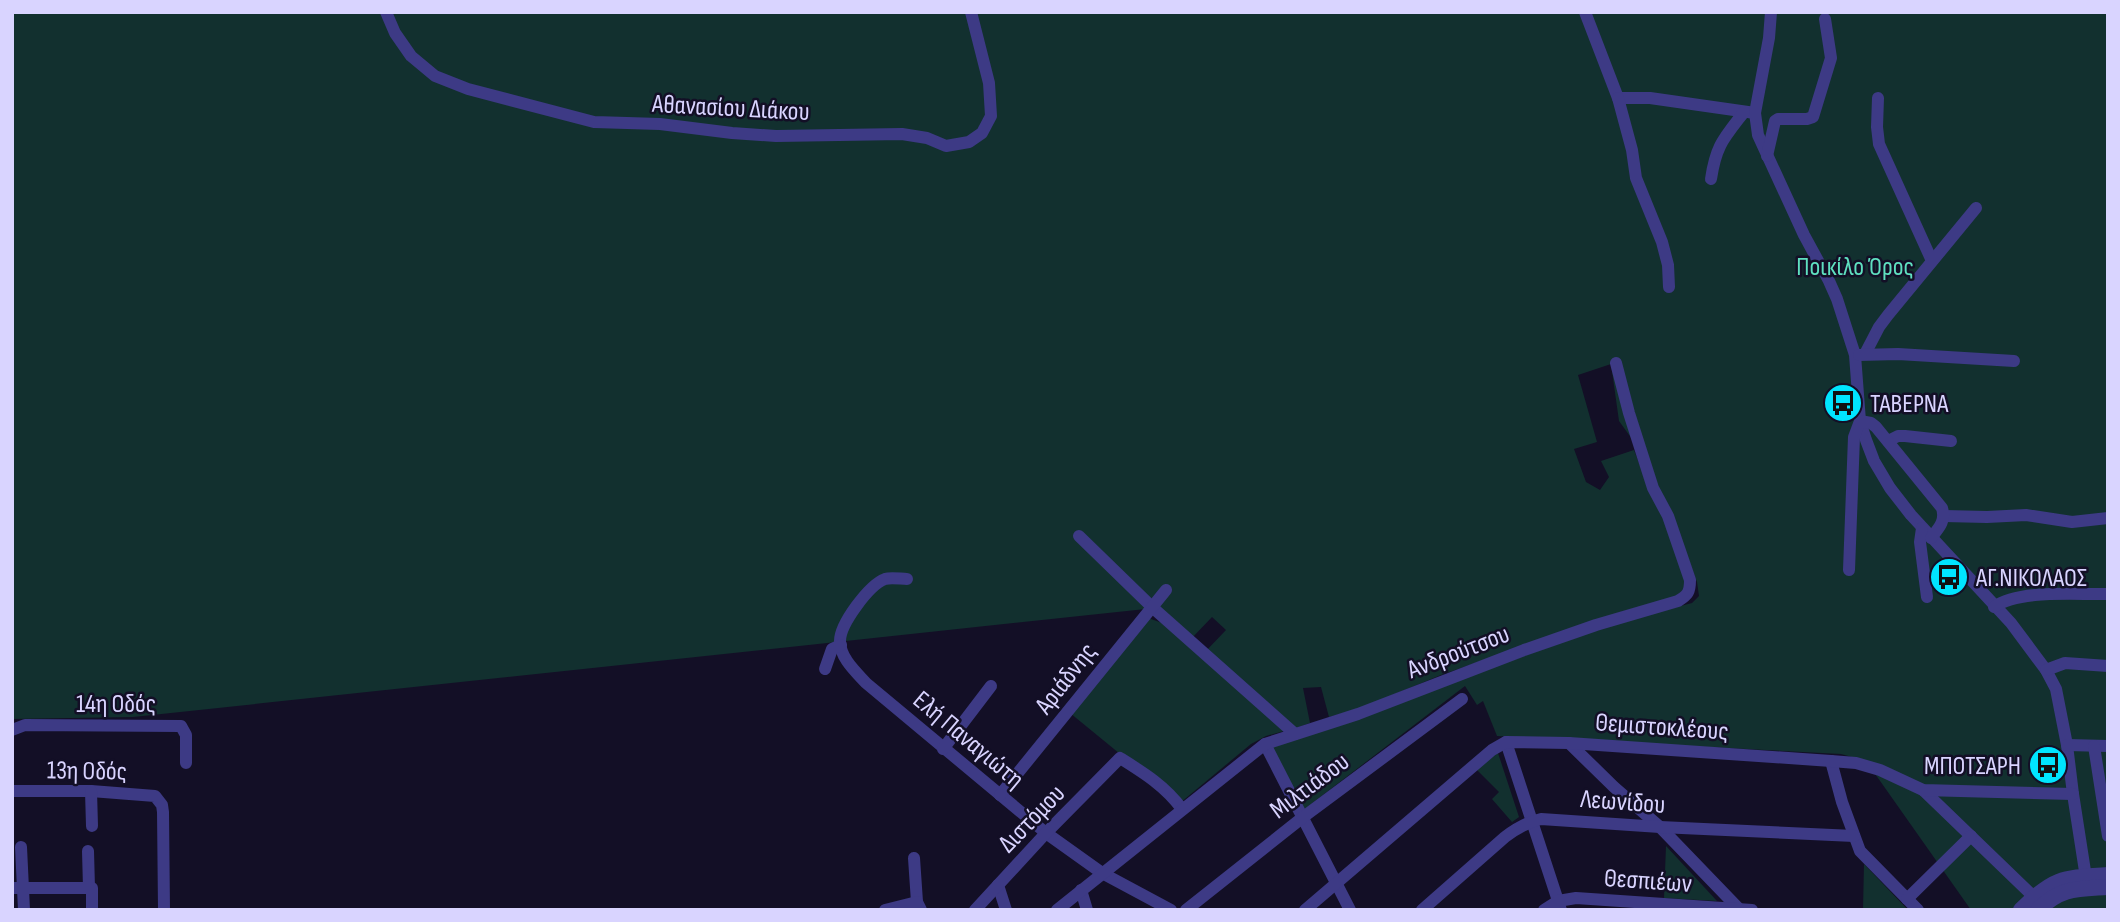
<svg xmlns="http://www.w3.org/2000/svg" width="2120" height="922" viewBox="0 0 2120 922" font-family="'Sofia Sans Condensed',sans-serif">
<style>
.green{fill:#12302f}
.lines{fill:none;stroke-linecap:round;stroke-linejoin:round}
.minor{stroke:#3d3a85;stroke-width:12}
.tertiary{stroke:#3d3a85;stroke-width:16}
.labels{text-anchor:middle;stroke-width:5;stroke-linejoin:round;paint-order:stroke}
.street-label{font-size:26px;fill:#d9d4ff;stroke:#130f26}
.park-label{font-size:26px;fill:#5fe0c0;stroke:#130f26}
.poi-label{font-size:26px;fill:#d9d4ff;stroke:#130f26;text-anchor:start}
</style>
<rect width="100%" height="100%" fill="#130f26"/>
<g class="green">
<polygon points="12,12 2108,12 2108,910 1971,910 1866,761 1841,754 1497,736 1483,701 1477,705 1465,686 1302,811 1271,746 1619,622 1692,603 1699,596 1697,582 1672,515 1658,488 1650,464 1619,421 1611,364 1578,375 1597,442 1574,449 1586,482 1600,490 1609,477 1601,461 1634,450 1649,489 1666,524 1686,579 1685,589 1675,597 1621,612 1441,675 1361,708 1329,717 1321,687 1303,688 1310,723 1296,728 1205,652 1226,630 1212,617 1191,639 1155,608 133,717 12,719"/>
<polygon points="1148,618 1168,625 1284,731 1266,736 1251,744 1180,803 1070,713"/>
<polygon points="1498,753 1519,817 1512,822 1492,799 1499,792 1475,768"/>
<polygon points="1666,846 1717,901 1664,898"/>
<polygon points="1864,864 1908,910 1863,910"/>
</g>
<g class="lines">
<g class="minor">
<polyline points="386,12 395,33 411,56 435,76 468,89 594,122 660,124 732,133 776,136 902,134 927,138 946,146 969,142 982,133 991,116 989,83 971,12"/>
<polyline points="1585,12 1618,98 1650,98 1755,113"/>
<polyline points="1771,12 1769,38 1755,113 1758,135 1804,235 1829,281 1837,299 1855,355 1860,421 1866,440 1874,461 1890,488 1911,515 2011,623 2046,670 2056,689 2067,745 2073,794 2087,884"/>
<polyline points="1618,98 1632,150 1636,178 1662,242 1668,265 1669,287"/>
<polyline points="1878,98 1877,127 1879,144 1932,261"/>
<polyline points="1767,156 1775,121 1778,119 1807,119 1813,117 1831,58 1825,19"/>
<path d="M1711,179C1716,145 1724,138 1744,112"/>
<polyline points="1865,354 1879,327 1888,315 1976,208"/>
<polyline points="1859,355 1898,354 2014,361"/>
<polyline points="1888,441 1898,436 1905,436 1951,441"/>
<polyline points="1944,516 1987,517 2026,515 2072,522 2108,518"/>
<polyline points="1922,528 1920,542 1927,597"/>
<polyline points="1079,536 1152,607 1295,734"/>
<path d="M1849,570L1854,437L1860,421L1871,423L1876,427L1942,508C1946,521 1939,528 1931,538"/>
<path d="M907,579C901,579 891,577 885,579C869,585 840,624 840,641C840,658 856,672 866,683L1046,833L1102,873L1171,910"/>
<path d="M1994,607C2019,589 2077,595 2108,594"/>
<polyline points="825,669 832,649 841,645"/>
<polyline points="2046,670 2065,663 2108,666"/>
<polyline points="12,730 25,725 181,726 186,735 186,763"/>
<polyline points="1506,742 1561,910"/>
<polyline points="1569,743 1614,787 1660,827 1740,910"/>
<polyline points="1265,744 1350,910"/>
<polyline points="2067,745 2108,746"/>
<polyline points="2094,746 2108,836"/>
<polyline points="943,749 991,686"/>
<polyline points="1831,761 1842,802 1860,851 1918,910"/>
<polyline points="1923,790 2034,897"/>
<polyline points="12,791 91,791 155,796 162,805 163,812 164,910"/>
<polyline points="91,791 92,826"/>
<polyline points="1000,795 1166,590"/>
<polyline points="21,847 24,910"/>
<polyline points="88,851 89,888"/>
<polyline points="914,858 917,902 921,910"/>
<polyline points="998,885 1006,910"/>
<polyline points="12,888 92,888 92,910"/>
<polyline points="1081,890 1087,910"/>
<polyline points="1907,899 1971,836"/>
<polyline points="885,910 917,902"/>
<path d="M975,910L1046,833L1120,758C1144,773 1165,786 1182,809"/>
<path d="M1057,910L1265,744L1358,714L1524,650L1596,625L1678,601C1688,595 1690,592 1690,580L1668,516L1653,488L1629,413L1616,363"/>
<polyline points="1186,910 1302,818 1462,699"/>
<polyline points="1305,910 1492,750 1506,742 1569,743 1831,761 1856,763 1880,770 1923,790 2073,794"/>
<path d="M1422,910L1505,837C1517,828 1527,822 1541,819L1660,827L1854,836"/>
<polyline points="1544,910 1558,901 1576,898 1752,910"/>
</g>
<g class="tertiary">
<path d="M2021,910C2054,877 2063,878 2108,875"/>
<path d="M2038,910C2061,887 2078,889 2108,887"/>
</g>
</g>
<defs>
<symbol id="bus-disc" viewBox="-11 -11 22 22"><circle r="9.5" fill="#00e5ff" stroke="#130f26"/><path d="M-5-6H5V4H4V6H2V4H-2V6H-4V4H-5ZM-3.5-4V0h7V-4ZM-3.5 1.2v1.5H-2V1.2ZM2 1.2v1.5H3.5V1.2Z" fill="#111"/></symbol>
</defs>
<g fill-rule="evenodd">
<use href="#bus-disc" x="1821" y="381" width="44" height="44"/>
<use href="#bus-disc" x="1927" y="555" width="44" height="44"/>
<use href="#bus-disc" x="2026" y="743" width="44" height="44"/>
</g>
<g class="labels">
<g class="street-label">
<text transform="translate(731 107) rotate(3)" y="9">Αθανασίου Διάκου</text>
<text transform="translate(1458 651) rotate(-21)" y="9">Ανδρούτσου</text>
<text transform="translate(1065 678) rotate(-52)" y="9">Αριάδνης</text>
<text x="116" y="712">14η Οδός</text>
<text transform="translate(1662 726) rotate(4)" y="9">Θεμιστοκλέους</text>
<text transform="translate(969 739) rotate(40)" y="9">Ελή Παναγιώτη</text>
<text transform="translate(87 770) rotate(1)" y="9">13η Οδός</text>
<text transform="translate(1309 785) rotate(-37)" y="9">Μιλτιάδου</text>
<text transform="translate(1623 801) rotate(4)" y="9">Λεωνίδου</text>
<text transform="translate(1031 818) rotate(-46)" y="9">Διστόμου</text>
<text transform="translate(1648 880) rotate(4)" y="9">Θεσπιέων</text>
</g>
<g class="park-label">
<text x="1855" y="275">Ποικίλο Όρος</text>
</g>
<g class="poi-label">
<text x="1870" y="412">ΤΑΒΕΡΝΑ</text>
<text x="1976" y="586">ΑΓ.ΝΙΚΟΛΑΟΣ</text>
<text x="2021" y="774" text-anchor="end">ΜΠΟΤΣΑΡΗ</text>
</g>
</g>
<rect width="2120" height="922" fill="none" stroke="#d9d4ff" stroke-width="28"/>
</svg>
